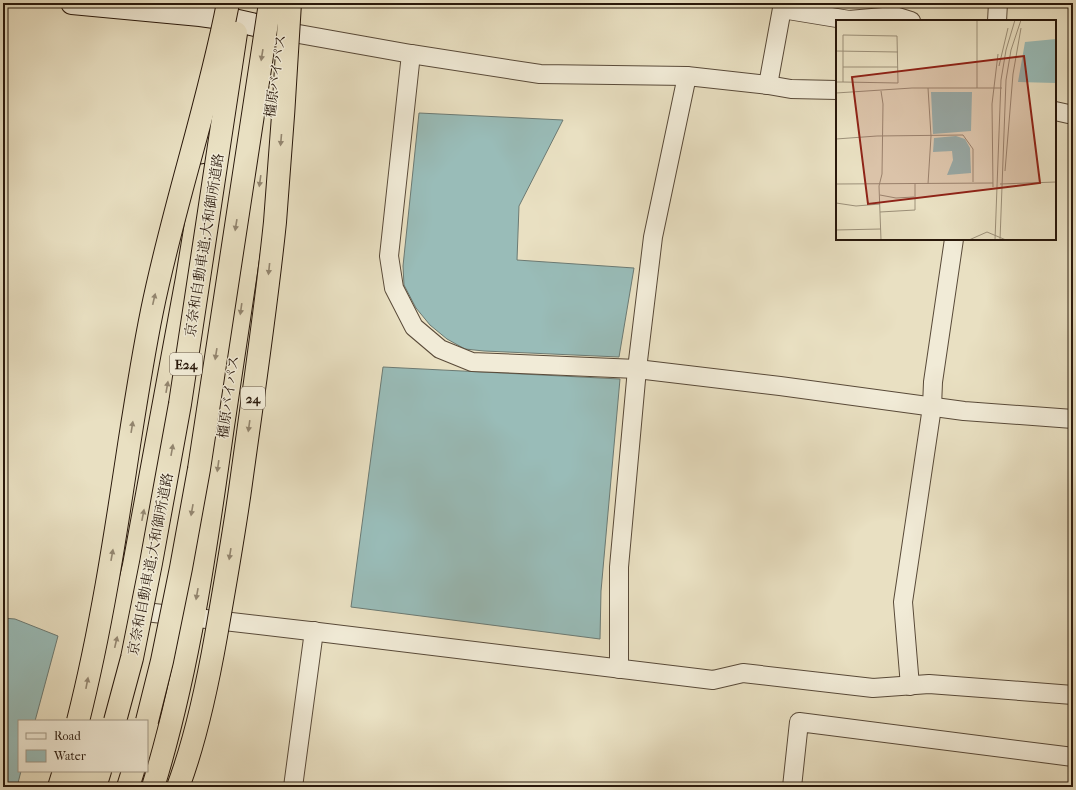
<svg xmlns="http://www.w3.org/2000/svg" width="1076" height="790" viewBox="0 0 1076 790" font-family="'IM FELL French Canon','Noto Serif JP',serif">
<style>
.water{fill:#99bcb8;stroke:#6c7a73}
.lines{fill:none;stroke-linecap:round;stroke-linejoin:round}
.minor-casing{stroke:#594a39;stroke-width:20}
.secondary-casing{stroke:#29180b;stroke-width:24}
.trunk-casing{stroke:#29180b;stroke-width:24}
.motorway-casing{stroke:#29180b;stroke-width:24}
.minor{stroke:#f1ebd7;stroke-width:18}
.secondary{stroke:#f1ebd7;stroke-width:22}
.trunk{stroke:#e9e0c2;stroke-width:22}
.motorway{stroke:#e9e0c2;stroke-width:22}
.motorway-bridge-casing{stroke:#29180b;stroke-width:24;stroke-linecap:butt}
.motorway-bridge{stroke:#e9e0c2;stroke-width:22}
.oneway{fill:#938670}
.labels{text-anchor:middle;stroke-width:3;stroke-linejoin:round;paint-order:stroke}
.shield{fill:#f1ebd7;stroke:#655748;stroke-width:1}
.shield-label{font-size:13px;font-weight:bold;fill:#29180b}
.street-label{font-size:14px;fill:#29180b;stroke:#f1ebd7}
.inset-road{fill:none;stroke:#9c9079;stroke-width:1}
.view{fill:#8f2418;fill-opacity:0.15;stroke:#8f2418;stroke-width:2}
.inset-edge{fill:none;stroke:#29180b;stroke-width:2}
</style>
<rect width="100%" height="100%" fill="#e9e0c2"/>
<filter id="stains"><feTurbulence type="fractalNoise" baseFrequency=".005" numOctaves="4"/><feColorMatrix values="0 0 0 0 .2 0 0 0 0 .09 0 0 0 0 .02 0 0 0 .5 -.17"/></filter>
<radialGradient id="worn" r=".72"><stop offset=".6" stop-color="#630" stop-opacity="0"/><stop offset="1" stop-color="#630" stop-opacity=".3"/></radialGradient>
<g class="water">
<polygon points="419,113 563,120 519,206 517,260 634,268 619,357 484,351 465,349 447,339 430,325 416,308 404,285 403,266"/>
<polygon points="383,367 620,379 601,591 600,639 351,607"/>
<polygon points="3,618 15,619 58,636 35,721 19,721 19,771 21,771 17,787 3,787"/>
</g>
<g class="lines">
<defs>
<g id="minor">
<polyline points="782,9 849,20 895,16 911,21"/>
<polyline points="997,21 998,3"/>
<polyline points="282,31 411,54 540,74 687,76 768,85 791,89 837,90"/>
<polyline points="411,54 389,256 394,288 414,327 440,349 472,362 637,369 780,386 964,411 1073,419"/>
<polyline points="768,85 783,3"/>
<polyline points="1055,111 1073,115"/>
<polyline points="128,610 310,631 713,680 743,673 873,688 929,684 1073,695"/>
<polyline points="619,669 619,567 637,369 653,237 687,76"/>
<polyline points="910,686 903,602 932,407 933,382 954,239"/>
<polyline points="293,787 314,631"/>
<polyline points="792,787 799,722 1073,757"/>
</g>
<polyline id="secondary" points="72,3 200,15 229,19 282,31"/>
<g id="trunk">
<polyline points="97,721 134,565 187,278 204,175"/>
<polyline points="76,787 81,771"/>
<path d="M153,787C189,670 206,547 223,426C242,301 260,176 279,51"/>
</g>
<g id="motorway">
<polyline points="59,787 64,771"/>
<polyline points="95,787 100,771"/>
<polyline points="128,787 133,771"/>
</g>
</defs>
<use href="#minor" class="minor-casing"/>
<use href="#secondary" class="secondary-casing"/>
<use href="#trunk" class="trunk-casing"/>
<use href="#motorway" class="motorway-casing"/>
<use href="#minor" class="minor"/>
<use href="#secondary" class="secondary"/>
<use href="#trunk" class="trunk"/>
<use href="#motorway" class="motorway"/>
<defs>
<g id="motorway-bridge">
<path d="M78,721C101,630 115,538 129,445C136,400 143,355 152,311C173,207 208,107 228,3"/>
<polyline points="115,721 132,658 151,563 180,404 236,33"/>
<polyline points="147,721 162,661 181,568 199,469 270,3"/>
<path d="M178,787C196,739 207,687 216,636C225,585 234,534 241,483C253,396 266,309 275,222C281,149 286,76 290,3"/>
</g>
</defs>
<use href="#motorway-bridge" class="motorway-bridge-casing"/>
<use href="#motorway-bridge" class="motorway-bridge"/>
</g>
<defs><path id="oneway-solid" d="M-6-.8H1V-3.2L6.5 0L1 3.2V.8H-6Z"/></defs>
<g class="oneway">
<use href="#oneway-solid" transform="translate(262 55) rotate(99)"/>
<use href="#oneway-solid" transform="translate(281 140) rotate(95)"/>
<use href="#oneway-solid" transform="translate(260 181) rotate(98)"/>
<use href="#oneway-solid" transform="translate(236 225) rotate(99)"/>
<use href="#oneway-solid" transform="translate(269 269) rotate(96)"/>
<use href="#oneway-solid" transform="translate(154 299) rotate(-77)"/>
<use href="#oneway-solid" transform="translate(241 309) rotate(98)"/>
<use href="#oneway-solid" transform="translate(216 354) rotate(99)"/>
<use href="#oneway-solid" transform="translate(167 387) rotate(-80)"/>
<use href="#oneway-solid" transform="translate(249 426) rotate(98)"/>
<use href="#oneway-solid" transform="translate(132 427) rotate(-81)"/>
<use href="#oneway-solid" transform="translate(172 450) rotate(-80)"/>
<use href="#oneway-solid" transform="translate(218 466) rotate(98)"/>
<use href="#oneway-solid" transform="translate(192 510) rotate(100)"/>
<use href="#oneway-solid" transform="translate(143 515) rotate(-79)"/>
<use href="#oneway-solid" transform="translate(230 554) rotate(99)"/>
<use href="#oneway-solid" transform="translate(112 555) rotate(-80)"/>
<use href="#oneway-solid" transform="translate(197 594) rotate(100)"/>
<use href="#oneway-solid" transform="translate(116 642) rotate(-77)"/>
<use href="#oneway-solid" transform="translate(87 683) rotate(-79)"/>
</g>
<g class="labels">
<g class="shield">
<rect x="170" y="353" width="32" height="22" rx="3"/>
<rect x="241" y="387" width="24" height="22" rx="3"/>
</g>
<g class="shield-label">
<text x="186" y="369">E24</text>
<text x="253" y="403">24</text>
</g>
<g class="street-label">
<text transform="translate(275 76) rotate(-82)" y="5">橿原バイパス</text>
<text transform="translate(204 245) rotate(-81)" y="5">京奈和自動車道;大和御所道路</text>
<text transform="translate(228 397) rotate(-82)" y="5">橿原バイパス</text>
<text transform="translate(150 564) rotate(-79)" y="5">京奈和自動車道;大和御所道路</text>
</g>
</g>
<g transform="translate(836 20)">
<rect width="220" height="220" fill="#e9e0c2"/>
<path d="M220,19V63L182,62L189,22ZM95,72H136L135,111L97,114ZM120,116L129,119L134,128L135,153L111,155L117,140L116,131L97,132L98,118Z" fill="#99bcb8"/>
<path class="inset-road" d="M0,31L62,32M163,46L172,8M7,47H62M0,62H7L62,63L61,16L7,15V62M92,68L95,116L92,164M141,68V0M45,71L47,84L46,154L43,166L45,220M0,73L76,68H166M0,119L41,116L127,115L137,129V162M169,151L177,54L185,8M0,164L157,163M164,164L220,162M157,167L156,84L162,34M44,175L60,178L78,177M0,183L20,186L44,184M44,192L79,190V164M0,210L45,209M133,220L151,212L170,220M159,220L165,60L170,30L179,0M164,220L170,60L175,30L185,0"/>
<path class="view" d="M188,36L204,163L32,184L16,57Z"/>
<rect width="220" height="220" class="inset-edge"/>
</g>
<rect width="1076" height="790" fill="none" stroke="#e9e0c2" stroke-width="16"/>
<rect x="4" y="4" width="1068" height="782" fill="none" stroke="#29180b" stroke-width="2"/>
<rect x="8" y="8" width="1060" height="774" fill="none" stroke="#29180b"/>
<rect x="18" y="720" width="130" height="52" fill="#f1ebd7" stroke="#a19785"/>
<rect x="26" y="733" width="20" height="6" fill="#f1ebd7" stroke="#a19785"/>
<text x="54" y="740" font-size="12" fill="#29180b">Road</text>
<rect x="26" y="750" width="20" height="12" fill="#99bcb8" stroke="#a19785"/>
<text x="54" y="760" font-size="12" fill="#29180b">Water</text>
<rect width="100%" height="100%" filter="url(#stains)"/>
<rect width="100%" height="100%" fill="url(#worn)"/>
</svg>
